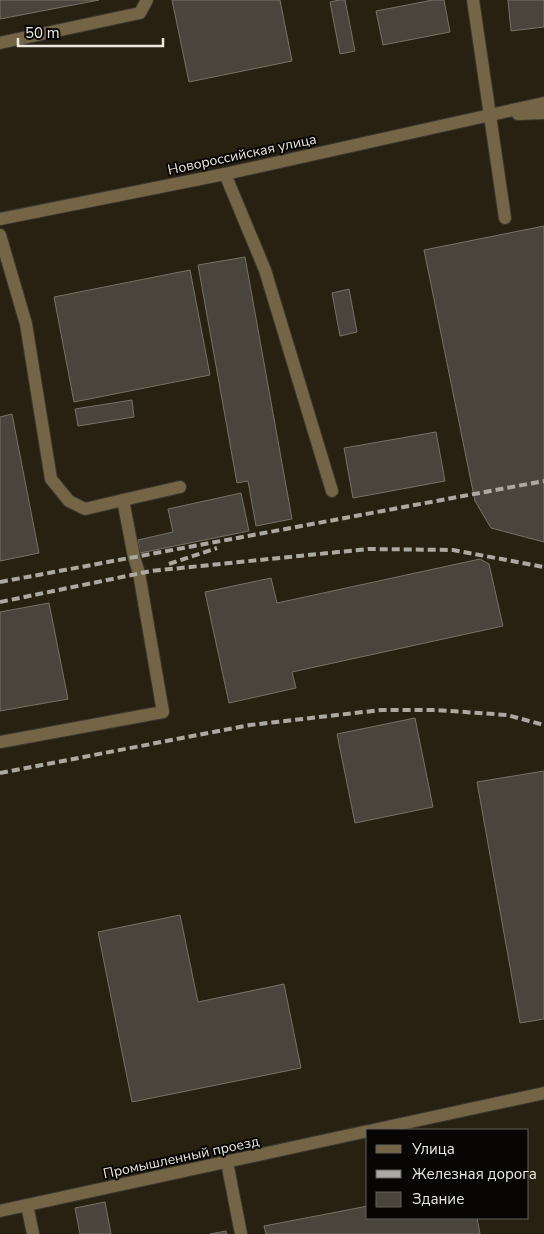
<svg xmlns="http://www.w3.org/2000/svg" width="544" height="1234" viewBox="0 0 544 1234" font-family="'Nunito Sans',sans-serif">
<style>
.built{fill:#282112;fill-rule:evenodd}
.building{fill:#4a453c;stroke:#777267}
.lines{fill:none;stroke-linecap:round;stroke-linejoin:round}
.minor-casing{stroke:#3c3830;stroke-width:14}
.minor{stroke:#746547;stroke-width:12}
.rail{stroke:#aca9a2;stroke-width:4;stroke-dasharray:8 4;stroke-linecap:butt}
.labels{text-anchor:middle;stroke-width:4;stroke-linejoin:round;paint-order:stroke}
.street-label{font-size:14px;fill:#ebe8e2;stroke:#080604}
</style>
<rect width="100%" height="100%" fill="#201b13"/>
<path class="built" d="M0,0H544V1234H0ZM368,1130H528V1218H368Z"/>
<g class="building">
<polygon points="0,0 99,0 0,19"/>
<polygon points="172,0 280,0 292,61 189,82"/>
<polygon points="339,0 345,0 355,51 340,54 330,2"/>
<polygon points="433,0 444,0 450,32 383,45 376,11"/>
<polygon points="508,0 544,0 544,27 511,31"/>
<polygon points="544,226 544,542 491,528 475,501 424,250"/>
<polygon points="245,257 292,519 256,526 248,481 237,483 198,265"/>
<polygon points="190,270 210,375 74,402 54,297"/>
<polygon points="349,289 357,332 340,336 332,293"/>
<polygon points="132,400 134,417 78,426 75,409"/>
<polygon points="12,414 39,553 0,561 0,417"/>
<polygon points="436,432 445,481 353,498 344,448"/>
<polygon points="241,493 249,531 140,553 138,540 173,532 168,509"/>
<polygon points="480,559 489,564 503,626 292,672 296,688 229,703 205,592 271,578 277,603"/>
<polygon points="49,603 68,699 0,711 0,612"/>
<polygon points="415,718 433,807 355,823 337,734"/>
<polygon points="544,771 544,1019 520,1023 477,782"/>
<polygon points="180,915 198,1002 284,984 301,1068 132,1102 98,932"/>
<polygon points="105,1202 111,1234 80,1234 75,1208"/>
<polygon points="368,1206 368,1218 477,1218 480,1234 266,1234 264,1226"/>
<polygon points="226,1231 227,1234 210,1234"/>
</g>
<g class="lines">
<defs>
<g id="minor">
<polyline points="473,0 505,218"/>
<polyline points="0,43 140,13 147,0"/>
<polyline points="518,114 544,113"/>
<polyline points="225,174 265,270 332,491"/>
<polyline points="0,219 225,174 544,103"/>
<polyline points="0,235 26,324 51,479 69,501 85,509 123,500"/>
<polyline points="0,742 163,712 139,573 134,557 123,500 180,487"/>
<polyline points="373,1130 544,1093"/>
<polyline points="227,1162 241,1234"/>
<polyline points="27,1205 33,1234"/>
<polyline points="0,1211 368,1131"/>
</g>
</defs>
<use href="#minor" class="minor-casing"/>
<use href="#minor" class="minor"/>
<g class="rail">
<polyline points="169,564 217,548"/>
<polyline points="0,582 544,481"/>
<polyline points="0,602 151,571 368,549 453,550 544,567"/>
<polyline points="0,773 250,725 381,710 436,710 507,715 544,725"/>
</g>
</g>
<g class="labels">
<g class="street-label">
<text transform="translate(242 154) rotate(-12)" y="5">Новороссийская улица</text>
<text transform="translate(181 1157) rotate(-12)" y="5">Промышленный проезд</text>
</g>
</g>
<rect x="366" y="1129" width="162" height="90" fill="#080604" stroke="#63605d"/>
<rect x="376" y="1145" width="25" height="8" fill="#746547" stroke="#63605d"/>
<text x="412" y="1154" font-size="15" fill="#ebe8e2">Улица</text>
<rect x="376" y="1170" width="25" height="8" fill="#aca9a2" stroke="#63605d"/>
<text x="412" y="1179" font-size="15" fill="#ebe8e2">Железная дорога</text>
<rect x="376" y="1192" width="25" height="15" fill="#4a453c" stroke="#63605d"/>
<text x="412" y="1204" font-size="15" fill="#ebe8e2">Здание</text>
<path d="M18 38v8h145v-8" fill="none" stroke="#ebe8e2" stroke-width="2.5"/>
<text x="25" y="38" font-size="15" fill="#ebe8e2" stroke="#080604" stroke-width="4" paint-order="stroke">50 m</text>
</svg>
